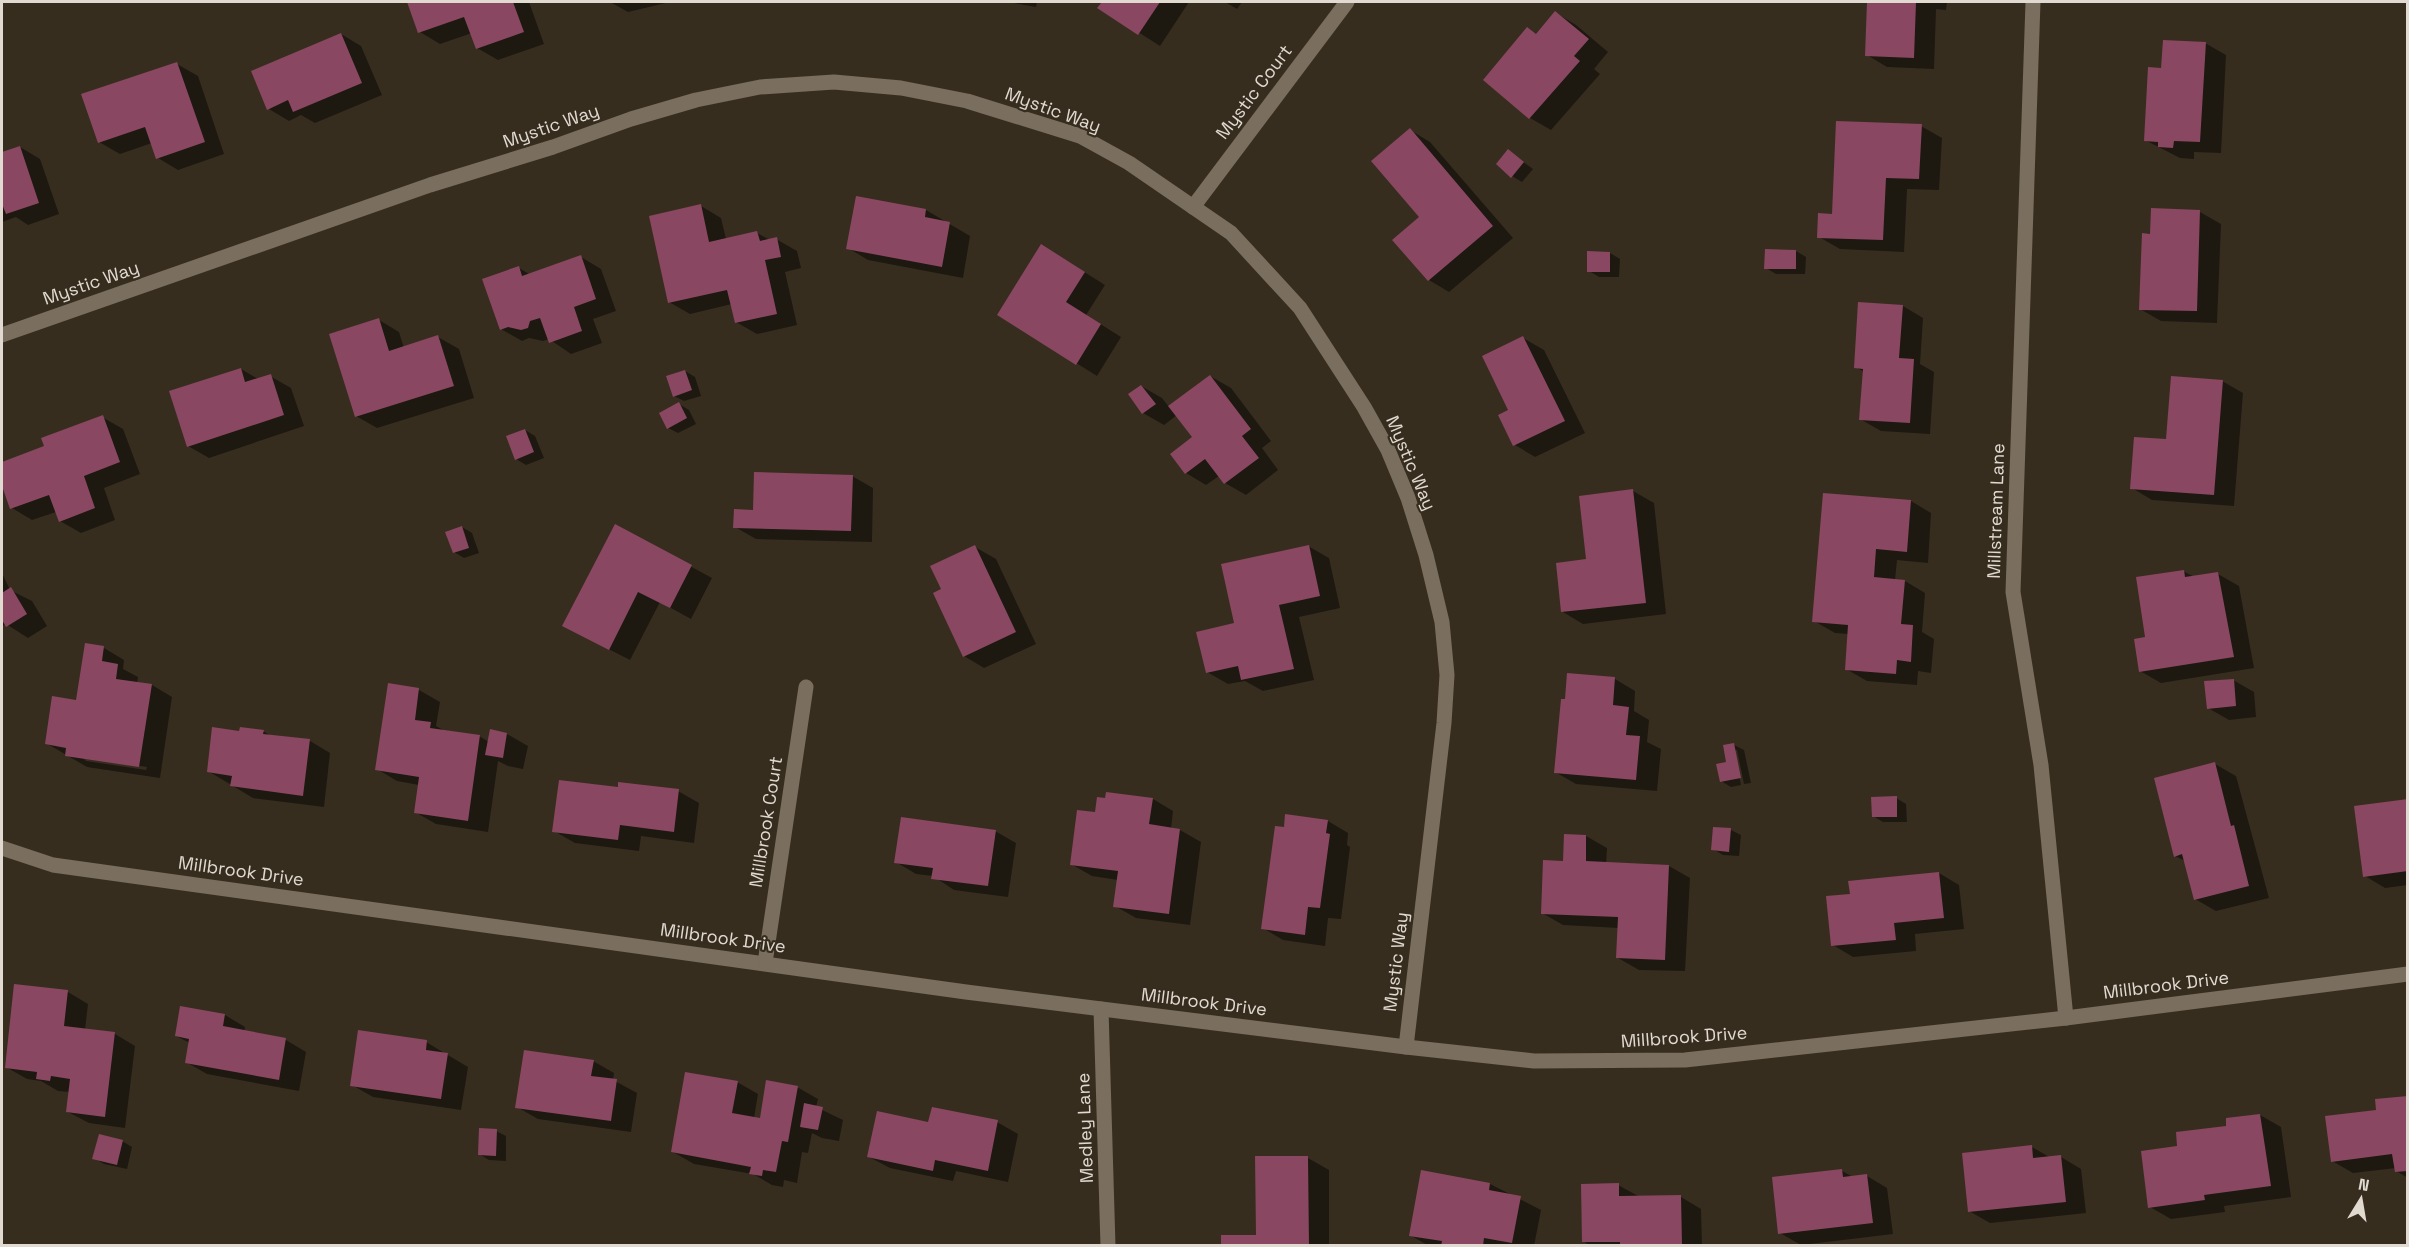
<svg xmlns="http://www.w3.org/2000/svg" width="2409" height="1247" viewBox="0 0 2409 1247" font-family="'Space Grotesk',sans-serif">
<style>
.shadow{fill:#0007;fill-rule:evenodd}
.building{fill:#8a4761}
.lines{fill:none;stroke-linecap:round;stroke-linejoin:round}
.minor{stroke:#7a6e5e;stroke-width:15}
.labels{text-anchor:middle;stroke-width:4.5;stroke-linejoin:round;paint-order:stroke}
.street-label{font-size:18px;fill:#e1dad1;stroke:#372d1f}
</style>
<rect width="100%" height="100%" fill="#372d1f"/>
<g class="shadow">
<polygon points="409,2 529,2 544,44 498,60 477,48 472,33 440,44 420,32"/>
<polygon points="610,2 670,2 628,12"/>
<polygon points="1008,2 1037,2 1036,7"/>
<polygon points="1103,2 1189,2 1160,46 1099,7"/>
<polygon points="1225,2 1242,2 1237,9"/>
<polygon points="1868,2 1947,2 1946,10 1936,9 1934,69 1887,67 1867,55"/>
<polygon points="1556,13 1576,25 1608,52 1594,69 1600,74 1551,130 1530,118 1485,80 1527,29 1538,35"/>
<polygon points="341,34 361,46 382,95 315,123 301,115 289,121 269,109"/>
<polygon points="2205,43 2226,55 2221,153 2194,152 2194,159 2180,158 2145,140 2163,70"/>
<polygon points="177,64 198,76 224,154 178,170 158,158 152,143 120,154 99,142"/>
<polygon points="1921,126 1942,138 1939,190 1907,189 1904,252 1840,249 1819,237"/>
<polygon points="1410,130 1430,142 1513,238 1449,292 1429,280"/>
<polygon points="20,147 40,159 59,214 28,225 16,217 2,222 2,154"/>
<polygon points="1508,151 1533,169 1522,182 1512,176"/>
<polygon points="701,206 721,218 726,239 757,233 770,240 776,239 797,251 801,268 785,272 797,325 757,334 736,322 732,304 690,314 669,302"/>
<polygon points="926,210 970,236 963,278 868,260 848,248"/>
<polygon points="2152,210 2200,212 2221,224 2217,323 2161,321 2140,309 2151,235"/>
<polygon points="1796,251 1806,257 1805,274 1776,274 1766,268"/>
<polygon points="1610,253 1620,259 1619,277 1599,277 1589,271"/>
<polygon points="581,257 601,269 616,311 593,319 602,343 571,354 549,339 543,341 529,338 522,341 501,329 519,268 531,275"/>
<polygon points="1062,258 1105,285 1086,315 1121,337 1097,376 999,315"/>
<polygon points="1903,306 1923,318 1920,364 1934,372 1930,434 1881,431 1860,419 1864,372 1856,367"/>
<polygon points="379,320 399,332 404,348 438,337 459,349 474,398 377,428 356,416"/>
<polygon points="1523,338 1544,350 1585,433 1535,457 1515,445 1511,411"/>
<polygon points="241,369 258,379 270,376 291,388 304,426 209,458 188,446"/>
<polygon points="685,371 695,377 701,396 684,401 674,396"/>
<polygon points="1210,376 1231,388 1271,441 1262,448 1278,470 1246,495 1225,483 1219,476 1206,485 1186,473 1194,438 1177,415 1164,425 1143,413 1141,386 1162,398 1169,407"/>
<polygon points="2222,381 2243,393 2234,506 2152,500 2132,488 2167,441"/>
<polygon points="679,404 689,410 696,424 678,433 668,428"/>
<polygon points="102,417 123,429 140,474 104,488 115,520 81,533 60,521 56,512 32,520 12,508 2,481 2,464 46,447"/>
<polygon points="525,430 535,436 544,458 526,465 516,459"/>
<polygon points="852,476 873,488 872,542 756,539 735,527 754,511"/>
<polygon points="1633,491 1654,503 1666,614 1583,624 1563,612 1588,560"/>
<polygon points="1911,501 1931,513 1928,563 1897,560 1895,580 1905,581 1925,593 1922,632 1934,639 1931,673 1918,671 1917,685 1867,681 1846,669 1849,634 1835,633 1814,621"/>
<polygon points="616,526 712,578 691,619 660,602 630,660 585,637"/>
<polygon points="462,527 472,533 479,553 464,558 454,552"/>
<polygon points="1308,546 1329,558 1340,608 1299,617 1314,680 1263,691 1245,681 1228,684 1207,672 1236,624"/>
<polygon points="975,547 996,559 1036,644 984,668 964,656 943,590"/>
<polygon points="2183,571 2194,577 2218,574 2239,586 2254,668 2161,683 2140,671 2147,639"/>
<polygon points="2,573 10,590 32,601 47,626 28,638 6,624 2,626"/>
<path d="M104,648L124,660L123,669L138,677L137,683L152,685L172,697L160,778L87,767L46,743L78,701ZM82,757L147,767L146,770L86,761Z"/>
<polygon points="1615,679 1635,691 1634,711 1649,720 1647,742 1661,749 1657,791 1576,784 1555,772"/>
<polygon points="2233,680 2254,692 2256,717 2229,720 2208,708"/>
<polygon points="419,690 440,702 436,726 445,731 479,736 489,742 491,731 507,734 528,746 523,769 508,766 498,761 488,832 436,824 415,812 419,785 397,781 377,769"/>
<polygon points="263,731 271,736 310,741 330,753 324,807 253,798 208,771 240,732"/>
<polygon points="1734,745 1744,750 1751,783 1744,784 1737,750 1734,750 1741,785 1731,787 1721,781"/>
<polygon points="2215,764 2236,776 2269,898 2216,911 2195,899 2185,861 2175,856"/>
<polygon points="619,788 678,791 699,803 694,843 641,836 639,851 575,843 554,831"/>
<polygon points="1896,798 1906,804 1907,822 1883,822 1873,816"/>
<polygon points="1153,799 1173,811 1171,829 1180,830 1201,842 1190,925 1136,918 1115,906 1118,880 1092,876 1071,864 1096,814"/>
<polygon points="2408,800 2408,885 2385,888 2365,876"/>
<polygon points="1328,821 1348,833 1347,845 1350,847 1341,919 1328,918 1325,946 1283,940 1263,928 1285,829"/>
<polygon points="1731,830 1741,835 1739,856 1723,855 1713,849"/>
<polygon points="995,831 1016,843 1008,897 954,890 933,876 916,874 896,862"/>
<polygon points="1586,836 1607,848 1606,864 1669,866 1690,878 1685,971 1639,970 1618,958 1619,928 1563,925 1542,913 1564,863"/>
<polygon points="1939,873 1959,885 1964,929 1915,934 1916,951 1853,957 1833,945 1851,895"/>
<polygon points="68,992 88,1004 85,1030 115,1034 135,1046 125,1128 89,1123 68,1112 70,1092 58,1091 41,1081 27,1079 6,1067"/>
<polygon points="225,1015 245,1027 244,1032 286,1040 306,1052 299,1091 207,1074 186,1062 190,1043 176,1036"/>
<polygon points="426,1042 468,1067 461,1110 373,1097 352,1085"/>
<polygon points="593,1061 614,1073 613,1080 637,1093 631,1132 538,1119 517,1107"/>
<polygon points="737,1082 758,1094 754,1118 761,1119 797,1087 818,1099 816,1107 843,1120 839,1141 822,1138 812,1133 808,1153 802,1152 797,1183 784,1180 783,1187 772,1185 753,1174 694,1164 673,1152"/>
<polygon points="2408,1097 2408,1178 2396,1171 2396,1168 2353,1173 2332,1161 2378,1112"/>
<polygon points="2260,1115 2281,1127 2291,1197 2224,1206 2225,1212 2171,1219 2150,1207 2179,1147"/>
<polygon points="997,1122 1018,1134 1008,1182 956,1171 953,1181 890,1168 869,1157 929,1123"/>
<polygon points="496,1131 506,1136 506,1161 489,1160 479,1154"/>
<polygon points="122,1141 132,1147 127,1169 104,1164 94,1158"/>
<polygon points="2032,1147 2051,1158 2061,1157 2081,1169 2086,1213 1990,1223 1969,1211"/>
<polygon points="1257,1158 1308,1158 1329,1170 1329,1246 1222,1246 1257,1236"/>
<polygon points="1842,1171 1853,1177 1867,1176 1887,1188 1893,1234 1801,1245 1780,1233"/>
<polygon points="1490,1184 1541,1210 1534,1246 1429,1246 1410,1235"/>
<polygon points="1618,1185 1640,1197 1681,1197 1701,1209 1702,1246 1591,1246 1583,1241"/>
</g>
<g class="building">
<polygon points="407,2 513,2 524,32 476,49 464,17 418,33"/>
<polygon points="1102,2 1160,2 1138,35 1097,8"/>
<polygon points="1867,2 1916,2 1914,58 1865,56"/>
<polygon points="1555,11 1589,39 1574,56 1580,61 1529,119 1483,80 1527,27 1536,34"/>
<polygon points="341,33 362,83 293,112 288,100 267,110 251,71"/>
<polygon points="2163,40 2206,42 2200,142 2174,141 2173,148 2158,147 2158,142 2144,141 2148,67 2161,68"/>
<polygon points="177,62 205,142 156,159 145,127 98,143 81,94"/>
<polygon points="1836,121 1922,124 1919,179 1886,178 1883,240 1817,238 1818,213 1832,214"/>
<polygon points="1410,128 1493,226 1428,281 1392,240 1419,217 1371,161"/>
<polygon points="20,146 39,203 6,214 2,204 2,152"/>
<polygon points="1508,149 1524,162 1511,178 1496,164"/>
<polygon points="856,196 926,209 925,217 950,222 942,267 846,249"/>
<polygon points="701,204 709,242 757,231 760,241 777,237 781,257 765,260 777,314 735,323 727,290 668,303 649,216"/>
<polygon points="2151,208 2200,210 2197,311 2139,310 2142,233 2150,234"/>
<polygon points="1041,244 1085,272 1066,302 1101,324 1076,365 997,315"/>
<polygon points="1765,249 1796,250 1796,269 1764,269"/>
<polygon points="1587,251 1610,252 1610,272 1587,272"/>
<polygon points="581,255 596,299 574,307 582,331 549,343 540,318 530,321 528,328 521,330 508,327 500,330 482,279 519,266 522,276"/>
<polygon points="1858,302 1903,305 1899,358 1914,359 1910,423 1859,420 1863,369 1854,368"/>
<polygon points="379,318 389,351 438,335 454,386 355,417 329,334"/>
<polygon points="1523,336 1565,421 1513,446 1498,415 1508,410 1482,356"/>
<polygon points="241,368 245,382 271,374 284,415 187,447 169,391"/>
<polygon points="685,370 692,390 673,397 666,376"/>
<polygon points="1210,375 1251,429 1242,436 1259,458 1224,484 1205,459 1185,474 1170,454 1192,437 1168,406"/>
<polygon points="2171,376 2223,380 2214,495 2130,489 2134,437 2166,439"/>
<polygon points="1141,385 1156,404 1142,414 1128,394"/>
<polygon points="679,402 687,418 667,429 659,413"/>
<polygon points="103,415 120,462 84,476 95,508 59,522 49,495 10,509 2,486 2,462 44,446 41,438"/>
<polygon points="525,429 534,452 515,460 506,436"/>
<polygon points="754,472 853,475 851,531 733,528 734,509 753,510"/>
<polygon points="1633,489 1646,603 1561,612 1556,563 1586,559 1579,496"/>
<polygon points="1823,493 1911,500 1907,552 1876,549 1874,577 1905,580 1901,624 1913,625 1911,662 1897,660 1896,674 1845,670 1848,625 1812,622"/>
<polygon points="615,524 692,565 670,608 638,592 609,650 562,626"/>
<polygon points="462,526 469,548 453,553 445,532"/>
<polygon points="975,545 1016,632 963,657 933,593 941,589 930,566"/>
<polygon points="1309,545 1320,596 1279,605 1294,669 1241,680 1238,666 1206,673 1196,632 1234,623 1221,564"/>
<polygon points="2184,570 2185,577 2218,572 2234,657 2139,672 2134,639 2145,637 2136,577"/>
<polygon points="11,587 27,614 6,627 2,620 2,593"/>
<polygon points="85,643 104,646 102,661 118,664 116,679 152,684 139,767 65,756 66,748 45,744 52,696 76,700"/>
<polygon points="1567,673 1615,677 1613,705 1629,707 1626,735 1640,736 1636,780 1554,773 1561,699 1565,699"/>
<polygon points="2234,679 2236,706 2207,709 2204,681"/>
<polygon points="388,683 419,688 415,720 431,722 430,728 480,735 468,821 414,813 419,777 375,770"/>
<polygon points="212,727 239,731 240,727 264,730 263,734 310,739 303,796 230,786 232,776 207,772"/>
<polygon points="490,729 507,733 503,758 485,755"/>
<polygon points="1734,743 1741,778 1720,782 1716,764 1726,762 1723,745"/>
<polygon points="2215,762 2231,826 2234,825 2249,886 2194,900 2182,854 2174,857 2154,778"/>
<polygon points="559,780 618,787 618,782 679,789 674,832 620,825 618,840 552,832"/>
<polygon points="1106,792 1153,798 1149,824 1180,829 1169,914 1113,907 1118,871 1070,865 1077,810 1095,812 1097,797 1105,798"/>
<polygon points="1897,796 1897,817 1872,817 1871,797"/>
<polygon points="2408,799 2408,871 2363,877 2354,806"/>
<polygon points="1285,814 1328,820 1326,833 1330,834 1320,908 1308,907 1305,935 1261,929 1275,826 1284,827"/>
<polygon points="901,817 996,830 988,886 931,879 933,868 894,863"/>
<polygon points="1713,827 1731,828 1729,852 1711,850"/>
<polygon points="1564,834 1586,835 1586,861 1669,865 1665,960 1616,958 1618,917 1541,914 1543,860 1563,861"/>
<polygon points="1939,872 1944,918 1894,923 1896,940 1831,946 1826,896 1850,894 1848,881"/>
<polygon points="14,984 68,990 64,1026 115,1032 105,1117 66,1112 70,1079 51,1076 50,1081 36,1079 37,1072 5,1068"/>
<polygon points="180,1006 225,1014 223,1026 286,1038 279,1080 185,1063 189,1039 175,1036"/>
<polygon points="358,1030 427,1040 426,1050 448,1053 441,1099 350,1086"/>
<polygon points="524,1050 594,1060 591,1076 617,1079 611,1121 515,1108"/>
<polygon points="685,1072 738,1081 732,1113 760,1118 766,1080 798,1086 788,1142 782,1141 776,1172 763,1170 762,1176 749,1174 751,1167 671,1152"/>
<polygon points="2408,1096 2408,1171 2395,1172 2392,1154 2331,1162 2325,1116 2376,1110 2375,1099"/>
<polygon points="804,1103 823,1107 818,1130 800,1127"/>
<polygon points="932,1107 998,1120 988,1171 935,1160 933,1171 867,1157 877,1111 928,1122"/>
<polygon points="2260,1114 2271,1186 2204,1195 2205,1200 2148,1208 2141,1151 2177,1146 2176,1132 2226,1126 2226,1118"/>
<polygon points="479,1128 497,1129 496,1156 478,1155"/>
<polygon points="99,1134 123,1140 117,1165 92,1159"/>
<polygon points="2032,1145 2033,1158 2061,1155 2066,1202 1968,1212 1962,1153"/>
<polygon points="1255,1156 1308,1156 1309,1246 1221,1246 1221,1235 1256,1235"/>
<polygon points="1842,1169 1843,1177 1867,1174 1873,1223 1778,1234 1772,1177"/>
<polygon points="1421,1170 1490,1183 1489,1190 1521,1196 1512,1243 1484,1238 1483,1246 1441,1246 1442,1241 1409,1236"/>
<polygon points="1619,1183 1619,1196 1681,1195 1682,1246 1620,1246 1620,1242 1582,1242 1581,1184"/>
</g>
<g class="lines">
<g class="minor">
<polyline points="2033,2 2013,592 2041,765 2066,1018"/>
<polyline points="1193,207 1347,2"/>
<polyline points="2,335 430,185 553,147 631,119 696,100 760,87 834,82 901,88 967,101 1080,136 1129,163 1231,233 1300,308 1364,407 1388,450 1408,498 1426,555 1442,622 1447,675 1444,723 1406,1047"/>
<polyline points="2,848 53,865 966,992 1406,1047 1534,1061 1685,1060 2066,1018 2408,974"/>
<polyline points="765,963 806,687"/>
<polyline points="1101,1009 1108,1246"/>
</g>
</g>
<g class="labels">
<g class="street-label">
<text transform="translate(1254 92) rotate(-53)" y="6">Mystic Court</text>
<text transform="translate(1053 110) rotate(20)" y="6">Mystic Way</text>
<text transform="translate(551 126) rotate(-19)" y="6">Mystic Way</text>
<text transform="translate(91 283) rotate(-19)" y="6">Mystic Way</text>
<text transform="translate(1411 463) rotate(67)" y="6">Mystic Way</text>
<text transform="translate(1996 511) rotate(-88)" y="6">Millstream Lane</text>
<text transform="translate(766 822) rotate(-81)" y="6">Millbrook Court</text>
<text transform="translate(241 871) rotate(8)" y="6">Millbrook Drive</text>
<text transform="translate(723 938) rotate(8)" y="6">Millbrook Drive</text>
<text transform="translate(1396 962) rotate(-83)" y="6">Mystic Way</text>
<text transform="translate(2166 985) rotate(-7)" y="6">Millbrook Drive</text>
<text transform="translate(1204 1002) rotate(7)" y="6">Millbrook Drive</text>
<text transform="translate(1684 1037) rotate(-4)" y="6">Millbrook Drive</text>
<text transform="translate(1085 1128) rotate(-92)" y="6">Medley Lane</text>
</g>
</g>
<rect width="2409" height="1247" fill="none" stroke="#e1dad1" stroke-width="6"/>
<g transform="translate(2361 1199) rotate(11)" stroke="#372d1f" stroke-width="4.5" paint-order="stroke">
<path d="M0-4.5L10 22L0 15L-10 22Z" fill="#e1dad1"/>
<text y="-9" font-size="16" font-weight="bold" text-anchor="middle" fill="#e1dad1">N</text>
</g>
</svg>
